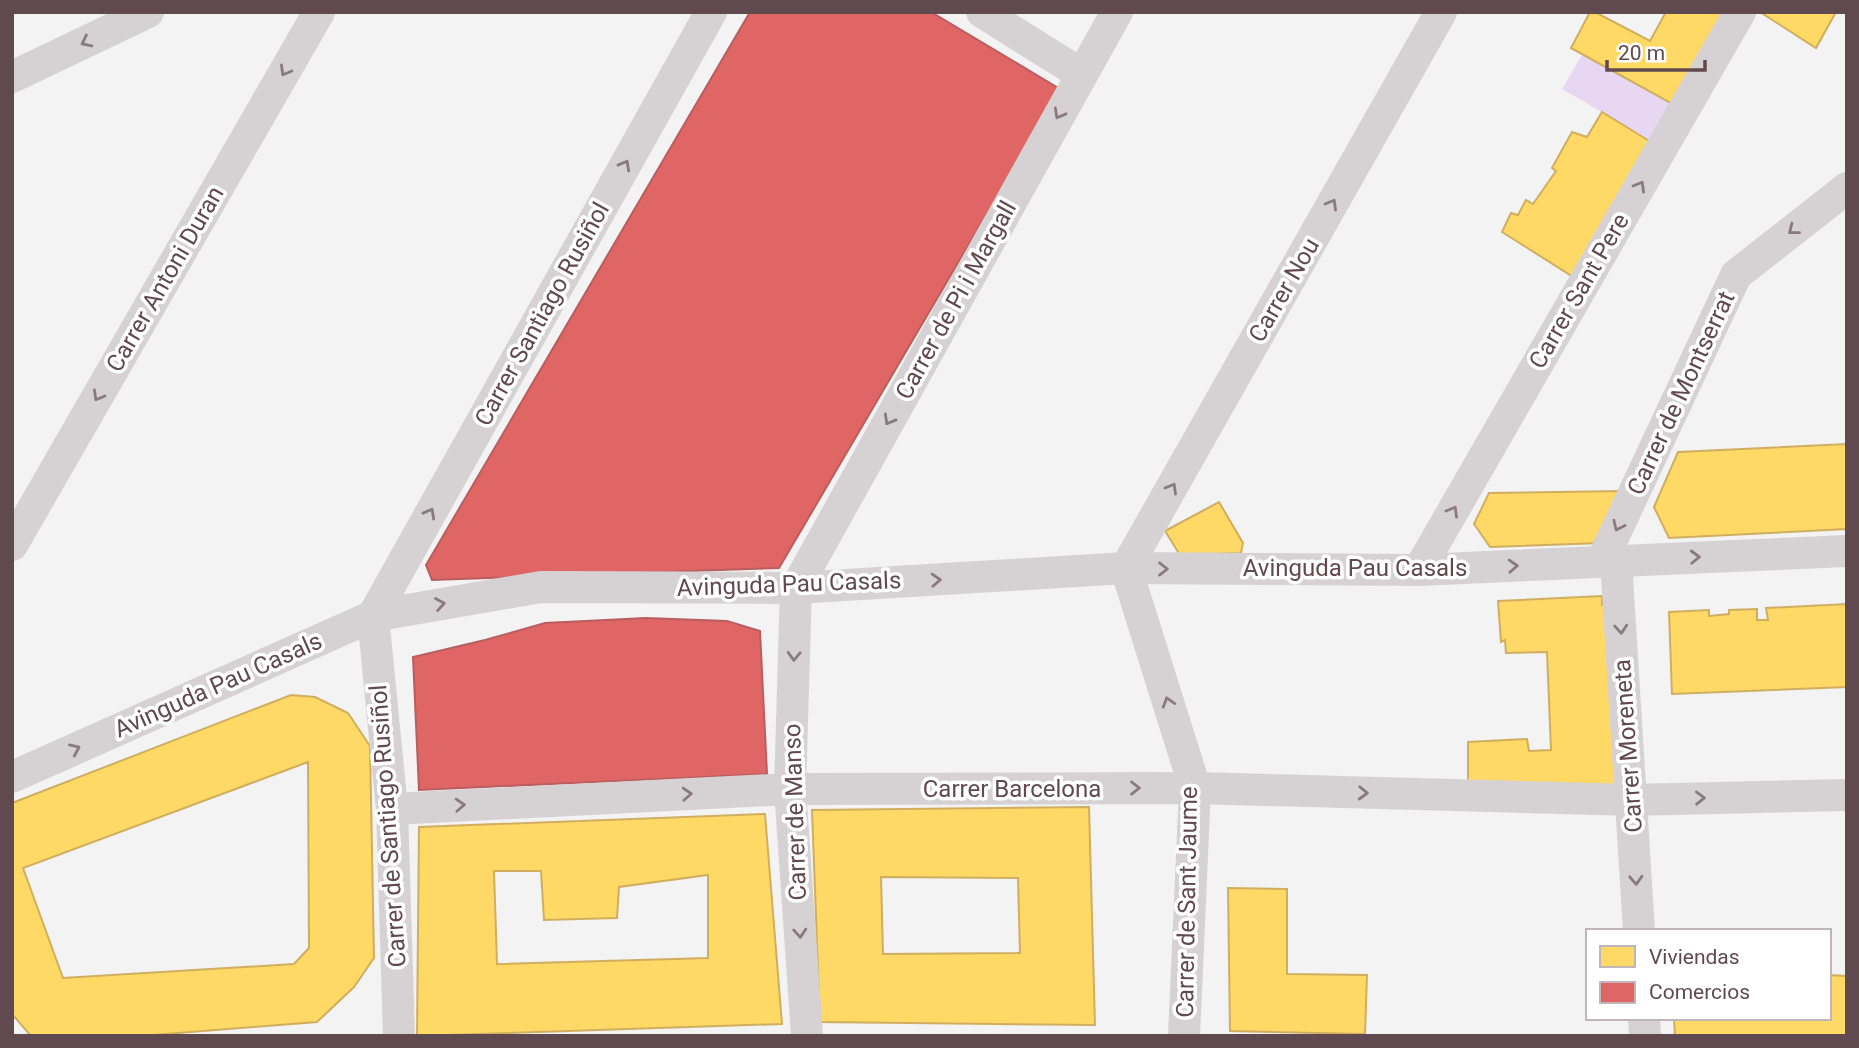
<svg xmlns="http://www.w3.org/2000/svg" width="1859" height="1048" viewBox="0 0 1859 1048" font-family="Roboto,sans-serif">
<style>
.green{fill:#e8d7f2}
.homes{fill:#ffd966;stroke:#d0ae5f;stroke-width:2;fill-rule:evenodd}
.shops{fill:#e06666;stroke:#ba5d5f;stroke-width:2}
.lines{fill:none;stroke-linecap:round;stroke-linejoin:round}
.street{stroke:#d6d2d3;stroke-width:32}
.oneway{stroke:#8a797e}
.labels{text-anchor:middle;stroke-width:7;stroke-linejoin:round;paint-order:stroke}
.street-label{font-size:24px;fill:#614950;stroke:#fff}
</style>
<rect width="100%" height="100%" fill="#f3f3f3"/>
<polygon class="green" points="1582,55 1676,106 1654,142 1562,89"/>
<g class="homes">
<polygon points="1590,12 1595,12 1650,41 1666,12 1730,12 1676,106 1571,48"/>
<polygon points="1760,12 1836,12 1816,48"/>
<polygon points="1602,112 1656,145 1578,280 1502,232 1511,213 1518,215 1526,200 1533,204 1556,171 1552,168 1572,132 1587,137"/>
<polygon points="1847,444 1847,529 1669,538 1654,507 1678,452"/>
<polygon points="1623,491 1602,543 1490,547 1474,524 1489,493"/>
<polygon points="1219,502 1243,543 1241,553 1180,555 1165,531"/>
<polygon points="1602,596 1602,605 1612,604 1619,793 1468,793 1468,742 1527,739 1529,751 1551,750 1547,652 1506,653 1505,640 1501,642 1498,601"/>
<polygon points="1847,604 1847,687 1672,694 1669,612 1709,610 1709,616 1729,614 1729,610 1757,609 1757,620 1768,620 1766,608"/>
<path d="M291,695L315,697L348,713L370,746L374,958L354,987L317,1022L141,1036H31L12,1014V803ZM308,762L309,948L294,964L63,978L23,868Z"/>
<path d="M1089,807L1095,1025L820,1022L812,810ZM881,877L1018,878L1020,953L883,954Z"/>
<path d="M765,814L782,1024L417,1036L419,827ZM494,871H541L544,920L617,918L619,887L708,875V958L497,964Z"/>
<polygon points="1228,888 1287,889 1287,974 1367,975 1365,1034 1230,1031"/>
<polygon points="1829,975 1847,976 1847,1036 1675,1036 1674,1018 1829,1018"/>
</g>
<g class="shops">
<polygon points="750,12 931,12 1060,89 779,568 432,580 426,565"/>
<polygon points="646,618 727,621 760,631 767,774 419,790 413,657 485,640 545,623"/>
</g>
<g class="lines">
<g class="street">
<polyline points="982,12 1081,74"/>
<polyline points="12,77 148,12"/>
<polyline points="12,545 319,12"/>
<polyline points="1602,561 1736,275 1847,188"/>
<polyline points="1616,561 1639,931"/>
<polyline points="1419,570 1740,12"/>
<polyline points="373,616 711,12"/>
<polyline points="373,616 392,809 399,1036"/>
<polyline points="12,777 373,616 541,587 796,588 1126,568 1419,570 1847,551"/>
<polyline points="392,809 790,789 1195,788 1631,800 1847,795"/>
<polyline points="1644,1018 1645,1036"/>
<polyline points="807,1036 790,789 796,588 1117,12"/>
<polyline points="1184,1036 1195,788 1126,568 1441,12"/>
</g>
</g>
<defs><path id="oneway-chevron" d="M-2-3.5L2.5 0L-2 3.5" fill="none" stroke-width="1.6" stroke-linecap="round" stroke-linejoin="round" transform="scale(1.75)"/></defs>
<g class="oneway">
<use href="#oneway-chevron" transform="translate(86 42) rotate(154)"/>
<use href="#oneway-chevron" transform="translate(285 71) rotate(120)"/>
<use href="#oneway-chevron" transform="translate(1059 114) rotate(119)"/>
<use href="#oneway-chevron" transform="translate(625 165) rotate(-61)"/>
<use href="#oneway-chevron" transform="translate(1640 186) rotate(-60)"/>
<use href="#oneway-chevron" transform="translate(1332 204) rotate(-60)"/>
<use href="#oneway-chevron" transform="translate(1793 230) rotate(142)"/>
<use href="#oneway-chevron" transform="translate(98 396) rotate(120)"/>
<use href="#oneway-chevron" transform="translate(889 420) rotate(119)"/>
<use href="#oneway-chevron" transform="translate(1172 488) rotate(-60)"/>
<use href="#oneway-chevron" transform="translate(1453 511) rotate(-60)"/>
<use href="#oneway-chevron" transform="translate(430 513) rotate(-61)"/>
<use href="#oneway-chevron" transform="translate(1618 526) rotate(115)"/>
<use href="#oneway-chevron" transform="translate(1695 557) rotate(-2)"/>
<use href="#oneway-chevron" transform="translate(1513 566) rotate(-3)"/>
<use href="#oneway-chevron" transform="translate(1163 569)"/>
<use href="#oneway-chevron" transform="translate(936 580) rotate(-3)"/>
<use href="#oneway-chevron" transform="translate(440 604) rotate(-10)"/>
<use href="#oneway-chevron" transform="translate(1621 629) rotate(86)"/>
<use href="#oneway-chevron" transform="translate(794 656) rotate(92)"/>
<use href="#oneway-chevron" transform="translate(1168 702) rotate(-107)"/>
<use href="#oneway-chevron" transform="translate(75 749) rotate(-24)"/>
<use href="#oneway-chevron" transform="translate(1135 788)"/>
<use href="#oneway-chevron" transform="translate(1363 793) rotate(2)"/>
<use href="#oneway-chevron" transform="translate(687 794) rotate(-3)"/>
<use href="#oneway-chevron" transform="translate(1700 798) rotate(-1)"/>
<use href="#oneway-chevron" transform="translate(460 805) rotate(-3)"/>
<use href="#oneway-chevron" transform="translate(1636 880) rotate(87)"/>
<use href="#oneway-chevron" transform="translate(800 933) rotate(86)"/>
</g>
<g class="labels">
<g class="street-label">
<text transform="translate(165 279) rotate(-60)" y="8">Carrer Antoni Duran</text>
<text transform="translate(1284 290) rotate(-60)" y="8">Carrer Nou</text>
<text transform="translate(1579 291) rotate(-60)" y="8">Carrer Sant Pere</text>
<text transform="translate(956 300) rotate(-61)" y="8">Carrer de Pi i Margall</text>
<text transform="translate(542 314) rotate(-61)" y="8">Carrer Santiago Rusiñol</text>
<text transform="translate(1681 393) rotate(-65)" y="8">Carrer de Montserrat</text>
<text x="1355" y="576">Avinguda Pau Casals</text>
<text transform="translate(789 584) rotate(-2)" y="8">Avinguda Pau Casals</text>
<text transform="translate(218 685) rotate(-24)" y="8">Avinguda Pau Casals</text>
<text transform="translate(1628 746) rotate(-94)" y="8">Carrer Moreneta</text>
<text x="1012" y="797">Carrer Barcelona</text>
<text transform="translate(795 812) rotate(-92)" y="8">Carrer de Manso</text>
<text transform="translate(388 826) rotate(-94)" y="8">Carrer de Santiago Rusiñol</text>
<text transform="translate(1187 902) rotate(-89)" y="8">Carrer de Sant Jaume</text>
</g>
</g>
<rect width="1859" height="1048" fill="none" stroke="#614950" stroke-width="28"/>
<rect x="1586" y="929" width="245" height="91" fill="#ffffff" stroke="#c0b6b9" stroke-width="2"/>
<rect x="1600" y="946" width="35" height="21" fill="#ffd966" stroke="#c0b6b9" stroke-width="2"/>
<text x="1649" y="964" font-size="21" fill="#614950">Viviendas</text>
<rect x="1600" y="982" width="35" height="21" fill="#e06666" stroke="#c0b6b9" stroke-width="2"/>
<text x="1649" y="999" font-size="21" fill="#614950">Comercios</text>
<path d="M1607 60v10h98v-10" fill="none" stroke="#614950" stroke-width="3.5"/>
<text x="1618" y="60" font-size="21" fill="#614950" stroke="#ffffff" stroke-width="5" paint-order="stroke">20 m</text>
</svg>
